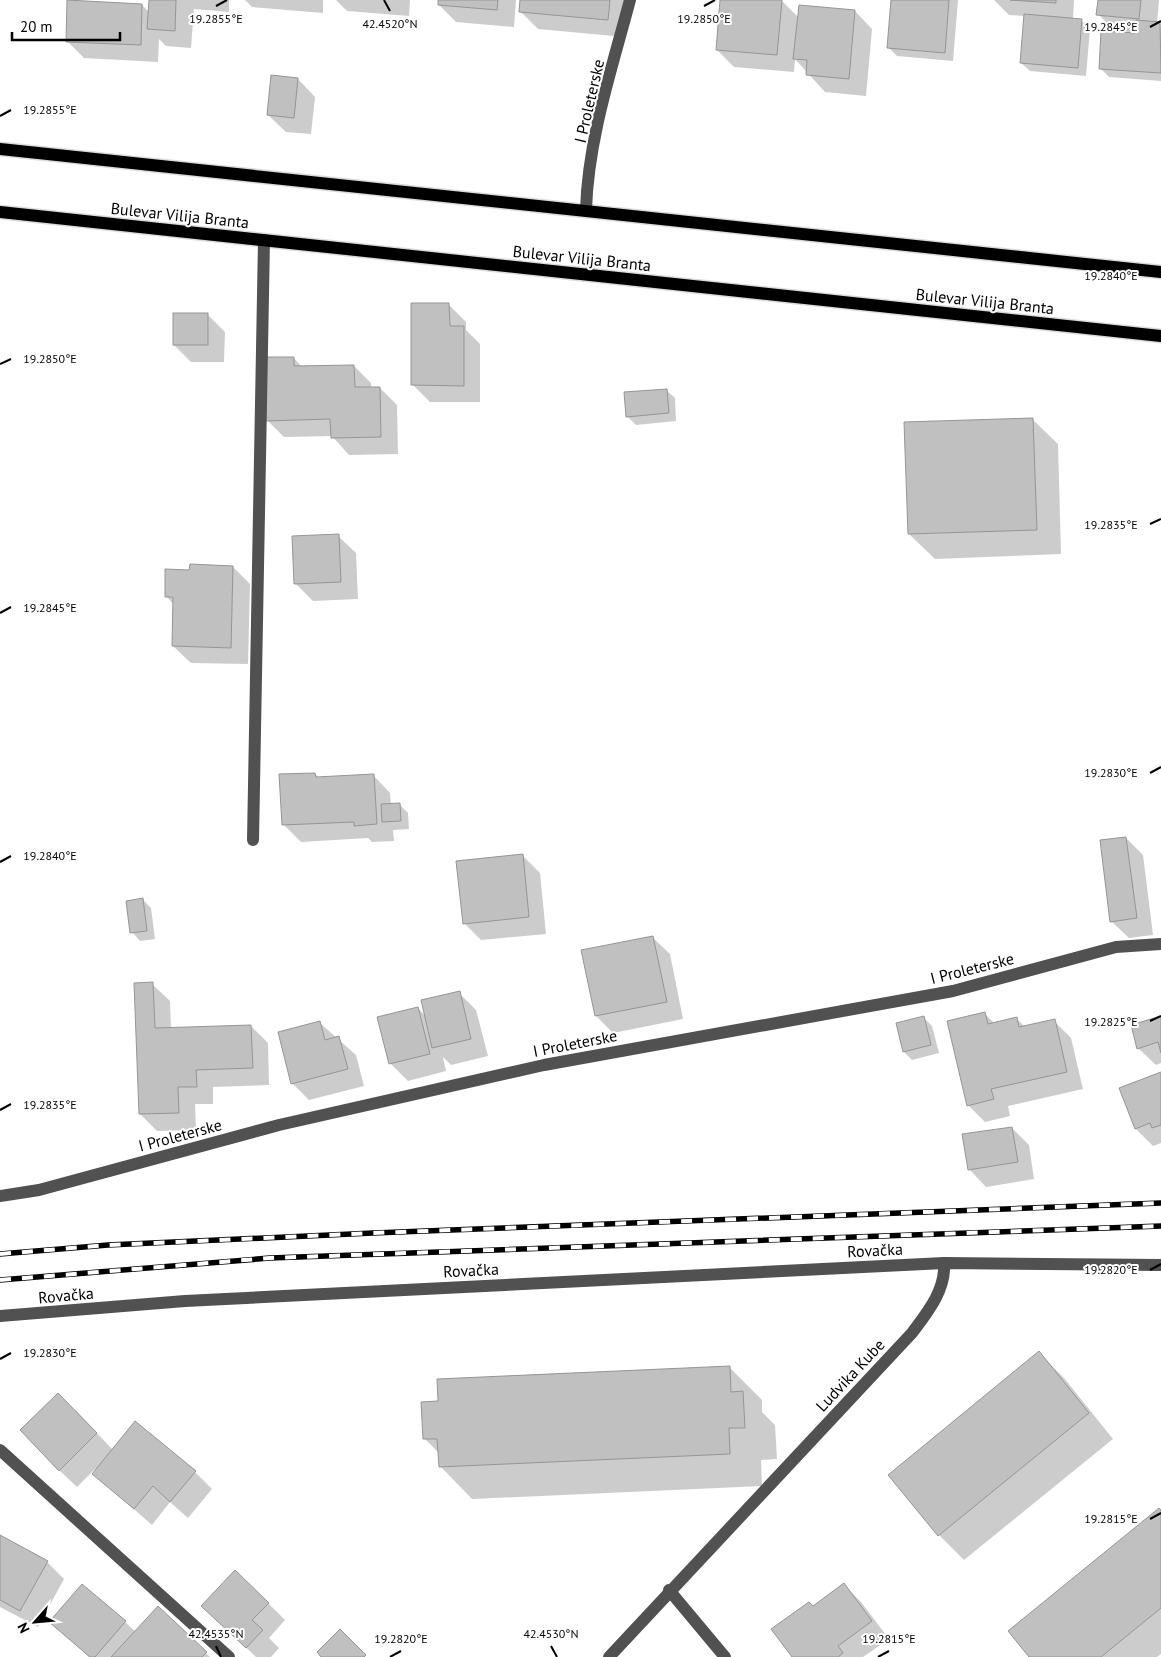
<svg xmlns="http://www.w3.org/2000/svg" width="1161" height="1657" viewBox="0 0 1161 1657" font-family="'PT Sans',sans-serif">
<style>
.shadow{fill:#0003}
.building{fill:#c0c0c0;stroke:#959595}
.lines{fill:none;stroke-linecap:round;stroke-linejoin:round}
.major-casing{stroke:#dbdbdb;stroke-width:15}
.minor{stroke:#515151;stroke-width:12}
.major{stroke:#000;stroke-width:12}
.rail-casing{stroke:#000;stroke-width:5.5}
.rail{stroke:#fff;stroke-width:4;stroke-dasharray:11;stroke-linecap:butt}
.ticks{fill:none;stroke:#000;stroke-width:2}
.labels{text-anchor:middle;stroke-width:4;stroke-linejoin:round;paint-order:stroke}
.street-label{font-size:16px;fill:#000;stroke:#fff}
.ticks-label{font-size:12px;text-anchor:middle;fill:#000;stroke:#fff;stroke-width:4;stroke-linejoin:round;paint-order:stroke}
</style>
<rect width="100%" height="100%" fill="#fff"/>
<g class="shadow">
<polygon points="151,0 229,0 229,12 194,9 191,48 166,46 159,39 158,62 84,58 67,41 142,5 150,13"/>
<polygon points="245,0 323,0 323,13 252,7"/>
<polygon points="336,0 410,0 409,16 347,11"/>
<polygon points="440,0 516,0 514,27 456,22 439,5"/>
<polygon points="522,0 628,0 625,37 538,29 521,12"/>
<polygon points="722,0 782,1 799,18 855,11 872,29 866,96 825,92 795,59 794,72 734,67 717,50"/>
<polygon points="892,0 958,0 953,61 897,56 889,48"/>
<polygon points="994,0 1074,0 1073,19 1081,20 1090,29 1086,76 1030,71 1021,63 1025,16 1009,15"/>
<polygon points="1099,0 1159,0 1157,23 1161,25 1161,81 1109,77 1101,69 1117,33 1098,14"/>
<polygon points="298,79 315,97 311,134 286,132 268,115"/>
<polygon points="449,305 466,322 466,330 480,344 480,402 430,402 413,385"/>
<polygon points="207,314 225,332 224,362 191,362 174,345"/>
<polygon points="294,358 302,367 354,366 371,383 371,388 380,388 397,405 398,454 349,455 332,436 284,437 267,420"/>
<polygon points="666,390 675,398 676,421 636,425 627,416"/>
<polygon points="1032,419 1058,444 1061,554 935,559 909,534"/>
<polygon points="338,536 356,553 358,599 313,601 296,584"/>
<polygon points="233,567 250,584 248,664 191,663 173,646 174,605 166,596 190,571"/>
<polygon points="315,774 319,778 373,775 390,793 391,805 399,804 408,813 409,829 393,830 394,841 372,842 368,838 301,842 284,825 281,776"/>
<polygon points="1126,838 1143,855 1153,935 1129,938 1111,921"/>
<polygon points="523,856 540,873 546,934 481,940 464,923"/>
<polygon points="143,900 151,908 155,939 140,941 132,932"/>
<polygon points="652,937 670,954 683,1019 613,1033 596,1016"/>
<polygon points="152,984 170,1001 171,1029 251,1026 268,1043 269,1085 213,1087 213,1104 195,1104 196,1130 157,1131 140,1114"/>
<polygon points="459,993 476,1010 488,1056 451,1065 443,1057 446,1071 408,1081 391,1064 378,1018 418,1008 426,1017"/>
<polygon points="984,1013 995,1024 1017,1019 1025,1027 1054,1021 1071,1038 1083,1089 1008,1106 1010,1116 985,1122 968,1105"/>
<polygon points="923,1017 932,1026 939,1053 912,1060 904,1052"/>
<polygon points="1161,1017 1161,1063 1156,1065 1138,1048"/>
<polygon points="320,1023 356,1055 364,1086 309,1100 292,1083"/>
<polygon points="1161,1073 1161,1143 1153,1146 1136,1129 1121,1089"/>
<polygon points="1012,1128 1029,1145 1034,1179 986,1187 969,1169"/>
<polygon points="1039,1353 1064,1378 1113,1439 964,1560 939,1535"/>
<polygon points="729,1367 762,1400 762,1412 775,1425 777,1459 761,1460 762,1486 472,1499 440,1466 439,1453 425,1439"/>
<polygon points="76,1411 113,1450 195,1472 212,1489 188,1518 170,1502 152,1525 94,1474 96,1468 77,1487 59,1470"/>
<polygon points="1161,1511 1161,1654 1157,1657 1031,1657"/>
<polygon points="0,1536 47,1562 64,1579 38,1627 0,1607"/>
<polygon points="844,1585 861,1602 889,1639 863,1657 794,1657 813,1607"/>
<polygon points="268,1603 285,1620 269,1638 279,1648 271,1657 256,1657 220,1623"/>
<polygon points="158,1608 210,1657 89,1657 51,1622 125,1622 136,1632"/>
</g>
<g class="building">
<polygon points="67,0 142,4 141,45 66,42"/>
<polygon points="149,0 176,0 175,31 147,29"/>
<polygon points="438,0 498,0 497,10 438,5"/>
<polygon points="520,0 610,0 608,20 519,12"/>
<polygon points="720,0 782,0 777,55 716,50"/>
<polygon points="891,0 949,0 945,53 887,48"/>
<polygon points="1010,0 1056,0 1056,3"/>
<polygon points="1098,0 1141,0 1139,19 1096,15"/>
<polygon points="799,5 855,10 849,79 806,75 807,60 793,59"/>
<polygon points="1024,14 1082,19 1078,68 1020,63"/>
<polygon points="1136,20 1160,22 1161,73 1099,69 1101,31 1135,33"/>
<polygon points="271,75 298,78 294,118 267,115"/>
<polygon points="411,303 449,303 450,326 464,326 464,386 411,385"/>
<rect x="173" y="313" width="35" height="32"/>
<polygon points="264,357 294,357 294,366 354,365 355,387 380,387 381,437 331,438 330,419 265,421"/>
<polygon points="667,389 669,413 626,417 624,392"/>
<polygon points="1033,418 1037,530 908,534 904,422"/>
<polygon points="339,534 341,582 294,584 292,536"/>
<polygon points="190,564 233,566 231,648 172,646 173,597 165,597 165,569 189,570"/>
<polygon points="315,773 316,777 374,774 377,824 354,826 354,822 282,825 279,774"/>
<polygon points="400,803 401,821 382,822 381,804"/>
<polygon points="1126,837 1137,918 1110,922 1100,840"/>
<polygon points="523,854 529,917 463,924 456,861"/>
<polygon points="143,898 147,931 130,933 126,901"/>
<polygon points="653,936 667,1002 595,1016 581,950"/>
<polygon points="153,982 155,1028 251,1025 253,1068 196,1070 197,1087 178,1087 179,1113 139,1114 134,983"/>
<polygon points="460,991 471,1039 432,1048 421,1000"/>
<polygon points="418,1007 430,1054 389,1064 377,1017"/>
<polygon points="985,1012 988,1024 1017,1017 1019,1027 1055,1019 1067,1072 991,1089 994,1099 967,1106 947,1021"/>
<polygon points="924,1016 931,1045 903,1052 896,1023"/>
<polygon points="1161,1016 1161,1053 1158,1042 1137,1049 1131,1025"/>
<polygon points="320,1021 325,1040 339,1036 348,1069 291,1084 278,1032"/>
<polygon points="1161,1072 1161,1125 1152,1128 1150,1123 1135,1129 1119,1088"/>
<polygon points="1012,1127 1018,1162 968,1170 962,1134"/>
<polygon points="1039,1351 1089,1413 938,1536 888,1475"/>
<polygon points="730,1366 731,1392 743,1391 745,1428 729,1428 730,1454 439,1467 437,1439 423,1439 421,1402 438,1401 437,1379"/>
<polygon points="58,1393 97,1433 59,1471 20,1430"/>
<polygon points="135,1421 196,1471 170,1502 153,1486 134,1509 92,1474"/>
<polygon points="1159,1508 1161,1510 1161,1608 1101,1657 1029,1657 1008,1631"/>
<polygon points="0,1535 48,1561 20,1611 0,1600"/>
<polygon points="235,1570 269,1603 252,1620 263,1630 246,1648 201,1606"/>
<polygon points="844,1583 872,1621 838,1646 843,1653 838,1657 792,1657 771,1629 809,1602 813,1606"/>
<polygon points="82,1584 126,1621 95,1657 90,1657 49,1622"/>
<polygon points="158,1606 207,1652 202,1657 111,1657"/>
<polygon points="340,1629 366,1655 364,1657 321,1657 317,1652"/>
</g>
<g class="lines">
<defs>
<g id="major">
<polyline points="0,149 1161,272"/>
<polyline points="0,212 1161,336"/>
</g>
</defs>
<use href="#major" class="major-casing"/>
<g class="minor">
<path d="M586,210C588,139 612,68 630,0"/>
<polyline points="253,840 264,240"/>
<polyline points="0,1196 39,1190 279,1125 544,1065 953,991 1116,947 1161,944"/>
<polyline points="0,1316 185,1301 944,1263 1161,1265"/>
<polyline points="0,1450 229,1657"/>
<polyline points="669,1590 725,1657"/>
<path d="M609,1657L912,1333C927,1313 946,1290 944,1263"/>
</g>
<use href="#major" class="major"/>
<defs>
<g id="rail">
<polyline points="0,1254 108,1245 373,1233 1161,1203"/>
<polyline points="0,1280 270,1258 1161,1226"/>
</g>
</defs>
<use href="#rail" class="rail-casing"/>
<use href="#rail" class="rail"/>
</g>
<path class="ticks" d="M384,0L390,11M216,6L227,0M704,6L715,0M1150,27L1161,21M0,116L11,110M1150,276L1161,270M0,364L11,359M1150,524L1161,519M0,613L11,607M1150,773L1161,767M0,862L11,856M1150,1021L1161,1016M0,1110L11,1104M1150,1270L1161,1264M0,1359L11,1353M1150,1519L1161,1513M216,1646L221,1657M551,1646L557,1657M390,1657L401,1651M878,1657L889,1651"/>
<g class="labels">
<g class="street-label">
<text transform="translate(589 101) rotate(-77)" y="6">I Proleterske</text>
<text transform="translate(180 215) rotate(6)" y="6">Bulevar Vilija Branta</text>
<text transform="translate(582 258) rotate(6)" y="6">Bulevar Vilija Branta</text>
<text transform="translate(985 301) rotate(6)" y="6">Bulevar Vilija Branta</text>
<text transform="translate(972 968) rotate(-14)" y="6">I Proleterske</text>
<text transform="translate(575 1043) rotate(-11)" y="6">I Proleterske</text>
<text transform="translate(180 1135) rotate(-15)" y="6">I Proleterske</text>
<text transform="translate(875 1250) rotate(-3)" y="6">Rovačka</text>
<text transform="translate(471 1270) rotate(-3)" y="6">Rovačka</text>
<text transform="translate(66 1295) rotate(-5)" y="6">Rovačka</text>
<text transform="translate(850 1375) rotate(-47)" y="6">Ludvika Kube</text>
</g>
</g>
<g class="ticks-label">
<text x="216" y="23">19.2855°E</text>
<text x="704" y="23">19.2850°E</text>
<text x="390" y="28">42.4520°N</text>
<text x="1111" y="31">19.2845°E</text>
<text x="50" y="114">19.2855°E</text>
<text x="1111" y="280">19.2840°E</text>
<text x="50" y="363">19.2850°E</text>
<text x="1111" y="529">19.2835°E</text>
<text x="50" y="612">19.2845°E</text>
<text x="1111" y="777">19.2830°E</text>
<text x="50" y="860">19.2840°E</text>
<text x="1111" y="1026">19.2825°E</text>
<text x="50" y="1109">19.2835°E</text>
<text x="1111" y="1274">19.2820°E</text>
<text x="50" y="1357">19.2830°E</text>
<text x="1111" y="1523">19.2815°E</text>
<text x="216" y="1638">42.4535°N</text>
<text x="551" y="1638">42.4530°N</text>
<text x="401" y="1643">19.2820°E</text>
<text x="889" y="1643">19.2815°E</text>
</g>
<g transform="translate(35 1622) rotate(243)" stroke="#ffffff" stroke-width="4" paint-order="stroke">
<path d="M0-4L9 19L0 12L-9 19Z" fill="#000000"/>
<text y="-8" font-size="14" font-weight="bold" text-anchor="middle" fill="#000000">N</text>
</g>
<path d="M12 32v8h108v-8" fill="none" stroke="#000000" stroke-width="2.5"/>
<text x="20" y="32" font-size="15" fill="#000000" stroke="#ffffff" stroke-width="4" paint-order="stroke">20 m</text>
</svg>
